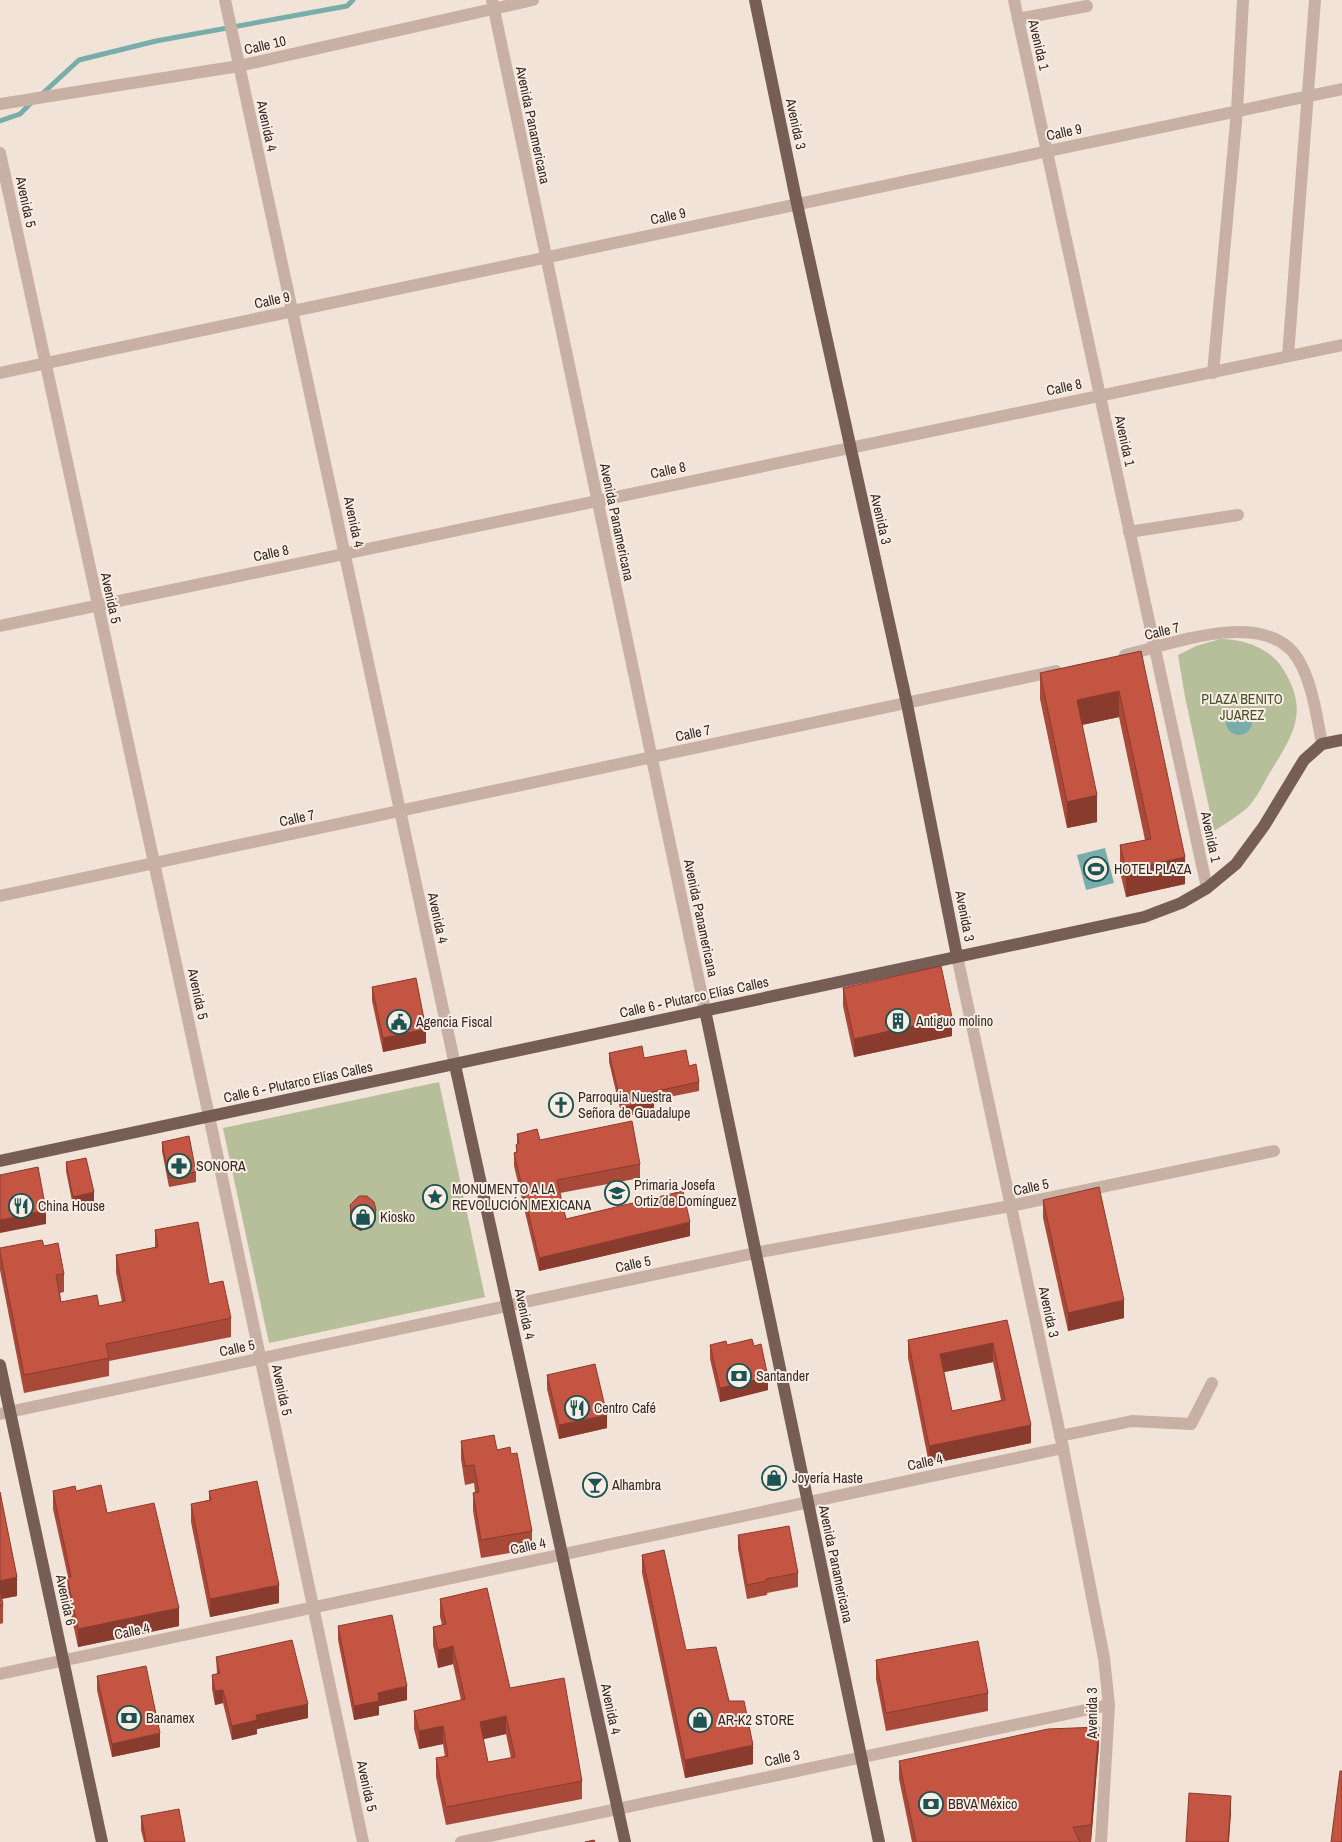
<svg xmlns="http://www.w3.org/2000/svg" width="1342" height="1842" viewBox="0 0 1342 1842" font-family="'Archivo Narrow',sans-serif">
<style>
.green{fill:#b6bf99}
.water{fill:#78adaa}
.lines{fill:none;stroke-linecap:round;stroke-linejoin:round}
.stream{stroke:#78adaa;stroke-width:5}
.minor{stroke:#c8b1a4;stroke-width:12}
.major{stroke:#765e57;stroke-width:12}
.wall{fill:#a94939;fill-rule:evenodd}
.shaded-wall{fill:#893c2e}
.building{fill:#c45542;stroke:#893c2e;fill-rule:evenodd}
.labels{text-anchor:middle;stroke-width:4;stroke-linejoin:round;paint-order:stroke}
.street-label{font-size:14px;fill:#342926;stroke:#f9ede4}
.park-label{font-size:14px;fill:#47522a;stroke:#f9ede4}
.poi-label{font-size:14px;fill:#342926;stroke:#f9ede4;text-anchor:start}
</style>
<rect width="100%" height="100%" fill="#f1e3d8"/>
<g class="green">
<path d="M1220,639C1244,639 1270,648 1283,669C1310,712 1293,735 1269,774C1263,785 1255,801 1246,809C1236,817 1225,824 1214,831L1185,697L1178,655L1196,646Z"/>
<polygon points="439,1082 485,1297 269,1343 223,1128"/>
</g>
<g class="water">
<circle cx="1239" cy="722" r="13"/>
<polygon points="1105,848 1114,883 1086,890 1077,855"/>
</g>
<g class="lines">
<g class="stream">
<polyline points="42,94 79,60 156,41 347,6 353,0"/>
<polyline points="0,121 20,114 33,101"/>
</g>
<g class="minor">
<polyline points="225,0 455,1065"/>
<polyline points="492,0 705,1010"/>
<polyline points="1014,0 1207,888"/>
<polyline points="1018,19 1087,6"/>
<polyline points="0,104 239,66 533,0"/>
<polyline points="0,153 209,1116 363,1842"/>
<polyline points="1288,356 1315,0"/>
<polyline points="0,373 1342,89"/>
<polyline points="1213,373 1237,111 1243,0"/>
<polyline points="1129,532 1238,515"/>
<polyline points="0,626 1342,345"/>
<path d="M1125,655C1170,645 1255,611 1292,651C1311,672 1317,718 1322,744"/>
<polyline points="0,896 1056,671"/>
<polyline points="957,956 1063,1448 1104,1658 1109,1705 1101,1842"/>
<polyline points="0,1414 755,1253 1010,1206 1274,1151"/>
<polyline points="1060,1436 1132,1421 1191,1424 1212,1383"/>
<polyline points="0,1674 1063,1448"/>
<polyline points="461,1842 1109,1705"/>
</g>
<g class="major">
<polyline points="755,0 797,204 907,704 957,956"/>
<polyline points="705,1010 879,1842"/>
<polyline points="455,1065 625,1842"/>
<polyline points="0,1161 1144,917 1181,903 1207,888 1236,864 1264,826 1304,760 1322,744 1342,740"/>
<polyline points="0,1365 102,1842"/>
</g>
</g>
<g class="wall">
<polygon points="1141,651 1185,884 1126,897 1120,872 1120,845 1145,840 1119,717 1082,725 1097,822 1067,828 1040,699 1040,673"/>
<polygon points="372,987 426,1043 383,1052 372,1001"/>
<polygon points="843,988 952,1036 854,1057 843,1006"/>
<polygon points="609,1053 644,1058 689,1066 699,1082 699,1091 654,1100 654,1110 622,1117 609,1062"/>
<polygon points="517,1134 640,1164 640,1178 560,1193 566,1219 690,1236 539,1271 514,1166 514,1153 516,1152 516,1145 517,1144"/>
<polygon points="162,1142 196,1172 196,1182 169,1187 162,1151"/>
<polygon points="66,1162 94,1202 73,1206 66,1171"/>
<polygon points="1043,1200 1124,1318 1068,1331 1043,1218"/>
<polygon points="350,1205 376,1219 372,1227 360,1231 352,1226 350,1214"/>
<polygon points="155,1230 209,1284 231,1318 231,1337 109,1361 109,1376 24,1393 0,1270 0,1248 44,1246 64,1274 64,1292 60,1293 61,1302 99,1306 122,1302 116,1273 116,1255 155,1247"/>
<path d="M1007,1320L1031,1443L929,1464L908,1358V1340ZM993,1362L1001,1400L952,1411L944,1372Z"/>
<polygon points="710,1345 727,1345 754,1346 768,1390 720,1402 710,1359"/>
<polygon points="547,1375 607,1428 559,1439 547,1389"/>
<polygon points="461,1441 511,1454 532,1531 532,1549 481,1558 473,1511 473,1493 475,1492 474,1483 465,1485 461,1459"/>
<polygon points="53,1491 76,1491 107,1513 179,1626 78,1647 67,1596 68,1577 53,1509"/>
<polygon points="209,1491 279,1603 210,1617 191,1522 191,1504 209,1500"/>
<polygon points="0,1492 17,1596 2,1599 3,1605 3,1623 0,1624"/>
<polygon points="738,1535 798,1573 798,1587 767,1593 767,1595 747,1599 738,1549"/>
<polygon points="642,1555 686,1650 729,1701 753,1764 685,1778 642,1573"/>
<path d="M440,1599L582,1781V1799L446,1825L436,1777V1758L445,1757L443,1744L419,1749L414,1729V1711L461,1700L453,1664L438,1668L433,1645V1627L442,1625L440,1617ZM506,1734L511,1758L488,1762L483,1739Z"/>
<polygon points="338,1626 407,1700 379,1706 379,1715 354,1720 338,1640"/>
<polygon points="216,1657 308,1718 257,1729 257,1734 232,1740 223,1703 215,1705 212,1689 212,1675 217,1674"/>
<polygon points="876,1660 988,1693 988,1711 886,1731 876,1679"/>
<polygon points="97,1676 160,1747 112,1757 97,1690"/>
<polygon points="1099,1744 1091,1842 912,1842 899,1779 899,1761"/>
<polygon points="141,1816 185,1842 144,1842 141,1830"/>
</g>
<g class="shaded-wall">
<polygon points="1119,691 1119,717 1077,726 1077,700"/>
<polygon points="1097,795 1097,822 1067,828 1067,802"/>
<polygon points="1185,857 1185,884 1126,897 1126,870"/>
<polygon points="952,1017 952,1036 854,1057 854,1039"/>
<polygon points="426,1029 426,1043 383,1052 383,1038"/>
<polygon points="654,1101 654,1110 622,1117 622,1107"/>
<polygon points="94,1192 94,1202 73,1206 73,1197"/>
<polygon points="46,1210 46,1224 0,1233 0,1220"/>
<polygon points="376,1210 376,1219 372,1227 360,1231 360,1221"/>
<polygon points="690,1222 690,1236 539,1271 539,1258"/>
<polygon points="1124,1300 1124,1318 1068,1331 1068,1313"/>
<polygon points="993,1343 993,1362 940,1373 940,1354"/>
<polygon points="768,1377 768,1390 720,1402 720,1388"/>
<polygon points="607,1415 607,1428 559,1439 559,1425"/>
<polygon points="1031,1425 1031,1443 929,1464 929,1446"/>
<polygon points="17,1577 17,1596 0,1599 0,1581"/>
<polygon points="279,1585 279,1603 210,1617 210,1599"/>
<polygon points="179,1608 179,1626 78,1647 78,1629"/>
<polygon points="453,1646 453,1664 438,1668 438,1650"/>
<polygon points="407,1686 407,1700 379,1706 379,1715 354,1720 354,1706 378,1693"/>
<polygon points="223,1690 223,1703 215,1705 215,1691"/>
<polygon points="308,1704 308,1718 257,1729 257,1734 232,1740 232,1726 256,1715"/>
<polygon points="506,1716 506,1734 480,1740 480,1722"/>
<polygon points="443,1726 443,1744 419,1749 419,1731"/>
<polygon points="1099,1727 1099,1744 1091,1842 1091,1825"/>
<polygon points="160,1733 160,1747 112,1757 112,1744"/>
<polygon points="753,1745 753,1764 685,1778 685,1760"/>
<polygon points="1231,1796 1231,1814 1229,1842 1228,1842"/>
</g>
<g class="building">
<polygon points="1141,651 1185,857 1126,870 1120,845 1151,839 1119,691 1077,700 1097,795 1067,802 1040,673"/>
<polygon points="941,966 952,1017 854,1039 843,988"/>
<polygon points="416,978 426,1029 383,1038 372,987"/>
<polygon points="642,1046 644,1058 686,1050 689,1066 696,1064 699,1082 652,1092 654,1101 622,1107 609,1053"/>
<polygon points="632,1121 640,1164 557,1180 566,1219 683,1191 690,1222 539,1258 514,1153 517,1152 516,1145 519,1143 517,1134 537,1129 540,1140"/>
<polygon points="189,1136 196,1172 169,1178 162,1142"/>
<polygon points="86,1158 94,1192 73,1197 66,1162"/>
<polygon points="38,1167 46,1210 0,1220 0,1175"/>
<polygon points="1099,1187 1124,1300 1068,1313 1043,1200"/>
<polygon points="359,1196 367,1196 374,1202 376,1210 372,1218 360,1221 352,1217 350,1205"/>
<polygon points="198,1222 209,1284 223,1281 231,1318 106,1344 109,1358 24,1375 0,1252 0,1248 42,1240 44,1246 58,1243 64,1274 56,1275 61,1302 97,1295 99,1306 125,1301 116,1255 158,1247 155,1230"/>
<path d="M1007,1320L1031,1425L929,1446L908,1340ZM993,1343L1005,1400L952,1411L940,1354Z"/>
<polygon points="752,1339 754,1346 761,1344 768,1377 720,1388 710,1345 726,1341 727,1345"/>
<polygon points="595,1364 607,1415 559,1425 547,1375"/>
<polygon points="494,1435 497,1450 510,1447 511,1454 517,1453 532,1531 481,1540 473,1493 479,1492 474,1465 465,1466 461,1441"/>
<polygon points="257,1481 279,1585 210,1599 191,1504 211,1500 209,1491"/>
<polygon points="101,1485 107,1513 154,1503 179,1608 78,1629 67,1577 71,1577 53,1491 75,1486 76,1491"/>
<polygon points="0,1492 17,1577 0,1581"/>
<polygon points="789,1526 798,1573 766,1579 767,1581 747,1585 738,1535"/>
<polygon points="664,1550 686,1650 716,1647 729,1701 744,1701 753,1745 685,1760 642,1555"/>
<path d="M487,1588L510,1688L564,1678L582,1781L446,1807L436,1758L448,1756L443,1726L419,1731L414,1711L465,1699L453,1646L438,1650L433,1627L446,1624L440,1599ZM506,1716L515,1757L488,1762L480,1722Z"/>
<polygon points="0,1590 3,1605 0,1606"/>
<polygon points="392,1615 407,1686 378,1693 379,1701 354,1706 338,1626"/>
<polygon points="292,1640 308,1704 256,1715 257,1720 232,1726 223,1690 215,1691 212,1675 220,1673 216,1657"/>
<polygon points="978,1641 988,1693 886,1713 876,1660"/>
<polygon points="146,1666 160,1733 112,1744 97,1676"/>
<polygon points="1099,1727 1091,1825 1073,1827 1080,1842 916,1842 899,1761 1048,1729"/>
<polygon points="1340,1771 1342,1771 1342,1842 1331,1842"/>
<polygon points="1189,1793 1231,1796 1228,1842 1186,1842"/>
<polygon points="179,1809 185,1842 146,1842 141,1816"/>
<polygon points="594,1840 595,1842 585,1842"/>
</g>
<defs>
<symbol id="stadium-ring" viewBox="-11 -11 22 22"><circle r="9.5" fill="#f9ede4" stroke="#1c5453" stroke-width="1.5"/><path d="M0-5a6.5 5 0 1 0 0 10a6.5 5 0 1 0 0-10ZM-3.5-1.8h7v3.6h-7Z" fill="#1c5453"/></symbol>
<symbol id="building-ring" viewBox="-11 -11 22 22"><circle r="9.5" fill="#f9ede4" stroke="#1c5453" stroke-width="1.5"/><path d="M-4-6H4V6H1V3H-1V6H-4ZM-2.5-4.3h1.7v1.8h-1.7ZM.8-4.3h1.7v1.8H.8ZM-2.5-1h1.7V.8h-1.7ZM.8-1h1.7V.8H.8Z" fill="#1c5453"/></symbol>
<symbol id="civic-ring" viewBox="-11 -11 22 22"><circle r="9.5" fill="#f9ede4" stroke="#1c5453" stroke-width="1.5"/><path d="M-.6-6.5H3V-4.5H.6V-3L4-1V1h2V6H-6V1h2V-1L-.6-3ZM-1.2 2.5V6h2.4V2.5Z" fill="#1c5453"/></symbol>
<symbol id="church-ring" viewBox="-11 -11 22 22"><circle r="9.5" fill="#f9ede4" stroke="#1c5453" stroke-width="1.5"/><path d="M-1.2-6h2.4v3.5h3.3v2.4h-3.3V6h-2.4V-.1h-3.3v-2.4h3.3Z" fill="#1c5453"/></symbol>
<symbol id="pharmacy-ring" viewBox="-11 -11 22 22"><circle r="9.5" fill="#f9ede4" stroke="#1c5453" stroke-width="1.5"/><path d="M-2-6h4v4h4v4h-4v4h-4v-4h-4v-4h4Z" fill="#1c5453"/></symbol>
<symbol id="school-ring" viewBox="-11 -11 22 22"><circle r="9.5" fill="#f9ede4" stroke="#1c5453" stroke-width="1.5"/><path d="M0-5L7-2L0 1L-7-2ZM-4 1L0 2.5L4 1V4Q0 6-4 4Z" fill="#1c5453"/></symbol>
<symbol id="sight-ring" viewBox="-11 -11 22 22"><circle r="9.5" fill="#f9ede4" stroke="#1c5453" stroke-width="1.5"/><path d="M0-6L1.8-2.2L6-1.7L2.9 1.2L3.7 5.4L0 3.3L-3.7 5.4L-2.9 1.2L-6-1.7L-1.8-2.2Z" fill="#1c5453"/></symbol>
<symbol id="restaurant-ring" viewBox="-11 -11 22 22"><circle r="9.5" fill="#f9ede4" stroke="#1c5453" stroke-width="1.5"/><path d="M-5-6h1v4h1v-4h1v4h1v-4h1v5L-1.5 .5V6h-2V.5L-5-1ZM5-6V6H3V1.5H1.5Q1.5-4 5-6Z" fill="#1c5453"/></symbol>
<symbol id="shop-ring" viewBox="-11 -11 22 22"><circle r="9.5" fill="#f9ede4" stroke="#1c5453" stroke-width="1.5"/><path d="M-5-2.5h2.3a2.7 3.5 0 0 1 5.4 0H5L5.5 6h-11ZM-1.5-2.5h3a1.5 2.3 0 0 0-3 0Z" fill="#1c5453"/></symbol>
<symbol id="bank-ring" viewBox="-11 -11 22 22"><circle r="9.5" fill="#f9ede4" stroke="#1c5453" stroke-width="1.5"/><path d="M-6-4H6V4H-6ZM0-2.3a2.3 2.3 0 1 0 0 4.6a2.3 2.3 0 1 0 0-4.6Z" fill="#1c5453"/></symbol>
<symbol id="bar-ring" viewBox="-11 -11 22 22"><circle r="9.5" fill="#f9ede4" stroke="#1c5453" stroke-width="1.5"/><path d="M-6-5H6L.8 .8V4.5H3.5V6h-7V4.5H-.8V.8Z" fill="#1c5453"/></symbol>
</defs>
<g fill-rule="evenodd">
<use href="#stadium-ring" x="1082" y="855" width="28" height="28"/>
<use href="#building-ring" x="884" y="1007" width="28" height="28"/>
<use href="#civic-ring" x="385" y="1008" width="28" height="28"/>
<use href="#church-ring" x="547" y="1091" width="28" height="28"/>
<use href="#pharmacy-ring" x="165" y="1152" width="28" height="28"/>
<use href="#school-ring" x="603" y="1179" width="28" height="28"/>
<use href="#sight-ring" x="421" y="1183" width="28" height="28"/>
<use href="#restaurant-ring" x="7" y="1192" width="28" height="28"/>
<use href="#shop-ring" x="349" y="1203" width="28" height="28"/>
<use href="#bank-ring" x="725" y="1362" width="28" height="28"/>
<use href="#restaurant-ring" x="563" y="1394" width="28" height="28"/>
<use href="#shop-ring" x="760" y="1464" width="28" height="28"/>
<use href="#bar-ring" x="581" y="1471" width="28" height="28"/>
<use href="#bank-ring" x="115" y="1704" width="28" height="28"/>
<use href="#shop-ring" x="686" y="1706" width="28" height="28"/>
<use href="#bank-ring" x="917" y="1790" width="28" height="28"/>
</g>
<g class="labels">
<g class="street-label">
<text transform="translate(265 45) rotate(-13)" y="5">Calle 10</text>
<text transform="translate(1039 45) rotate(77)" y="5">Avenida 1</text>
<text transform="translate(796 124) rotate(78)" y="5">Avenida 3</text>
<text transform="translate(533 125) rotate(78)" y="5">Avenida Panamericana</text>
<text transform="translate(267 126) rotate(78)" y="5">Avenida 4</text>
<text transform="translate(1064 132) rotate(-12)" y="5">Calle 9</text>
<text transform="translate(26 202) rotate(78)" y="5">Avenida 5</text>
<text transform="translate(668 216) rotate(-12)" y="5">Calle 9</text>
<text transform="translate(272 300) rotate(-12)" y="5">Calle 9</text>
<text transform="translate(1064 387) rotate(-12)" y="5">Calle 8</text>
<text transform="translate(1125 441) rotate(78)" y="5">Avenida 1</text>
<text transform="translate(668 470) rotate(-12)" y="5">Calle 8</text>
<text transform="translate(881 519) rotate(77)" y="5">Avenida 3</text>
<text transform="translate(354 522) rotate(78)" y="5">Avenida 4</text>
<text transform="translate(617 522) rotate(78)" y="5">Avenida Panamericana</text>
<text transform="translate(271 553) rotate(-12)" y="5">Calle 8</text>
<text transform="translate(111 598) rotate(78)" y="5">Avenida 5</text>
<text transform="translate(1162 631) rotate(-13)" y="5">Calle 7</text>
<text transform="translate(693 733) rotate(-12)" y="5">Calle 7</text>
<text transform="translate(297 818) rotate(-12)" y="5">Calle 7</text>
<text transform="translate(1211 837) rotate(78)" y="5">Avenida 1</text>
<text transform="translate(965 916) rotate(79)" y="5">Avenida 3</text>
<text transform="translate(438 918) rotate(78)" y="5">Avenida 4</text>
<text transform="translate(701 918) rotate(78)" y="5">Avenida Panamericana</text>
<text transform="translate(198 994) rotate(78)" y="5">Avenida 5</text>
<text transform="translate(694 997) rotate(-12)" y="5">Calle 6 - Plutarco Elías Calles</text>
<text transform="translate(298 1082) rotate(-12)" y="5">Calle 6 - Plutarco Elías Calles</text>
<text transform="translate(1031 1187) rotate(-12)" y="5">Calle 5</text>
<text transform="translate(633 1264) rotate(-12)" y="5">Calle 5</text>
<text transform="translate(1049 1312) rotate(78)" y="5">Avenida 3</text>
<text transform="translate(525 1314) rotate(78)" y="5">Avenida 4</text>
<text transform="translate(237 1348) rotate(-12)" y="5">Calle 5</text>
<text transform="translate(282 1390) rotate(78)" y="5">Avenida 5</text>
<text transform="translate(925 1462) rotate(-12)" y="5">Calle 4</text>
<text transform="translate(528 1546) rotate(-12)" y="5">Calle 4</text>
<text transform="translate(836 1564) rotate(78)" y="5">Avenida Panamericana</text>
<text transform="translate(66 1600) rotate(78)" y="5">Avenida 6</text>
<text transform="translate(132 1631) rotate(-12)" y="5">Calle 4</text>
<text transform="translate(611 1709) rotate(78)" y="5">Avenida 4</text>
<text transform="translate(1092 1713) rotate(-90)" y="5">Avenida 3</text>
<text transform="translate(782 1758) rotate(-12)" y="5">Calle 3</text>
<text transform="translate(367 1786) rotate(78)" y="5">Avenida 5</text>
</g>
<g class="park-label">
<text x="1242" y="704">PLAZA BENITO<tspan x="1242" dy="16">JUAREZ</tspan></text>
</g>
<g class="poi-label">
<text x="1114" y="874">HOTEL PLAZA</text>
<text x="916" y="1026">Antiguo molino</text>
<text x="416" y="1027">Agencia Fiscal</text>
<text x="578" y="1102">Parroquia Nuestra<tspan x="578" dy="16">Señora de Guadalupe</tspan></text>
<text x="196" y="1171">SONORA</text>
<text x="634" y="1190">Primaria Josefa<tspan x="634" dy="16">Ortiz de Domínguez</tspan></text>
<text x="452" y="1194">MONUMENTO A LA<tspan x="452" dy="16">REVOLUCIÓN MEXICANA</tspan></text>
<text x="38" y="1211">China House</text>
<text x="380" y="1222">Kiosko</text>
<text x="756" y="1381">Santander</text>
<text x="594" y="1413">Centro Café</text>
<text x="792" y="1483">Joyería Haste</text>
<text x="612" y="1490">Alhambra</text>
<text x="146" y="1723">Banamex</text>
<text x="718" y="1725">AR-K2 STORE</text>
<text x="948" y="1809">BBVA México</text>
</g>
</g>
</svg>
